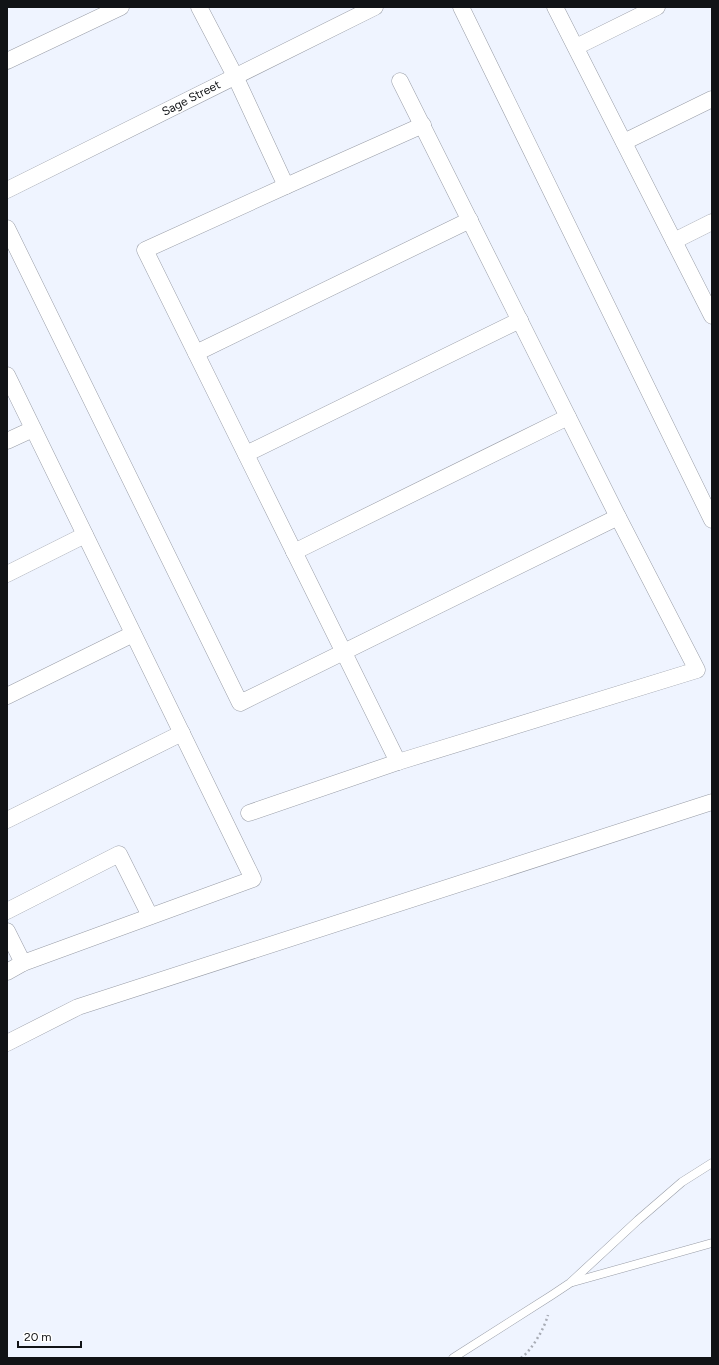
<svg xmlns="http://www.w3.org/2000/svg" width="719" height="1365" viewBox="0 0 719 1365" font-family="Figtree,sans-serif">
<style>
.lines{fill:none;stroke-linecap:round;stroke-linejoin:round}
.lane-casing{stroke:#999da7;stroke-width:9}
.street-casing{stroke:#999da7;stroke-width:17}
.path{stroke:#a8acb5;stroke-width:2.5;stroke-dasharray:2 3;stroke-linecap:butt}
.lane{stroke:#fff;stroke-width:8}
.street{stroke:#fff;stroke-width:16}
.labels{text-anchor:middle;stroke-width:3.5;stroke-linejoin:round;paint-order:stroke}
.street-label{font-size:12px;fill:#111316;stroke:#fff}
</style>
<rect width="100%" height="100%" fill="#eff4ff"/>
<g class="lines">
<defs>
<g id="lane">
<polyline points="573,1282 712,1243"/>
<polyline points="453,1358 552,1295 570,1283 638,1220 682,1182 712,1163"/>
</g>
<g id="street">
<polyline points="199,7 235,76 286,186"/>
<polyline points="461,7 712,520"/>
<polyline points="555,7 712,316"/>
<polyline points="576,47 657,7"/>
<polyline points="7,61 121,7"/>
<polyline points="624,142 712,99"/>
<polyline points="7,190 375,7"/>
<polyline points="7,228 240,703 618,517"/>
<polyline points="674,241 712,222"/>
<polyline points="196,353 470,220"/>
<polyline points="7,375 253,879 23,963 7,972"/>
<polyline points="7,441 33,429"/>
<polyline points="246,454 520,320"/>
<polyline points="294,552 568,417"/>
<polyline points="7,574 85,535"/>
<polyline points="7,696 133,634"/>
<polyline points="398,762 145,250 286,186 423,125"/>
<polyline points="249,813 398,762 697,670 618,517 400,81"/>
<polyline points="7,820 182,733"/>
<polyline points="7,911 119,854 150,916"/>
<polyline points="7,931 23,963"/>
<polyline points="7,1043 78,1007 712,802"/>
</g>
</defs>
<use href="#lane" class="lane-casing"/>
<use href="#street" class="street-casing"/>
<path class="path" d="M521,1358C532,1350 544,1329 548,1315"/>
<use href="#lane" class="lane"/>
<use href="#street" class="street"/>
</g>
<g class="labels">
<g class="street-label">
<text transform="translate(191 98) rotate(-27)" y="4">Sage Street</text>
</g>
</g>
<rect width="719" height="1365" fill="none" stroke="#111316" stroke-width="16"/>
<path d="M18 1341v6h63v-6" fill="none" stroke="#111316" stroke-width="2"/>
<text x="24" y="1341" font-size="12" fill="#111316" stroke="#ffffff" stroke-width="3" paint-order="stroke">20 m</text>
</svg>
